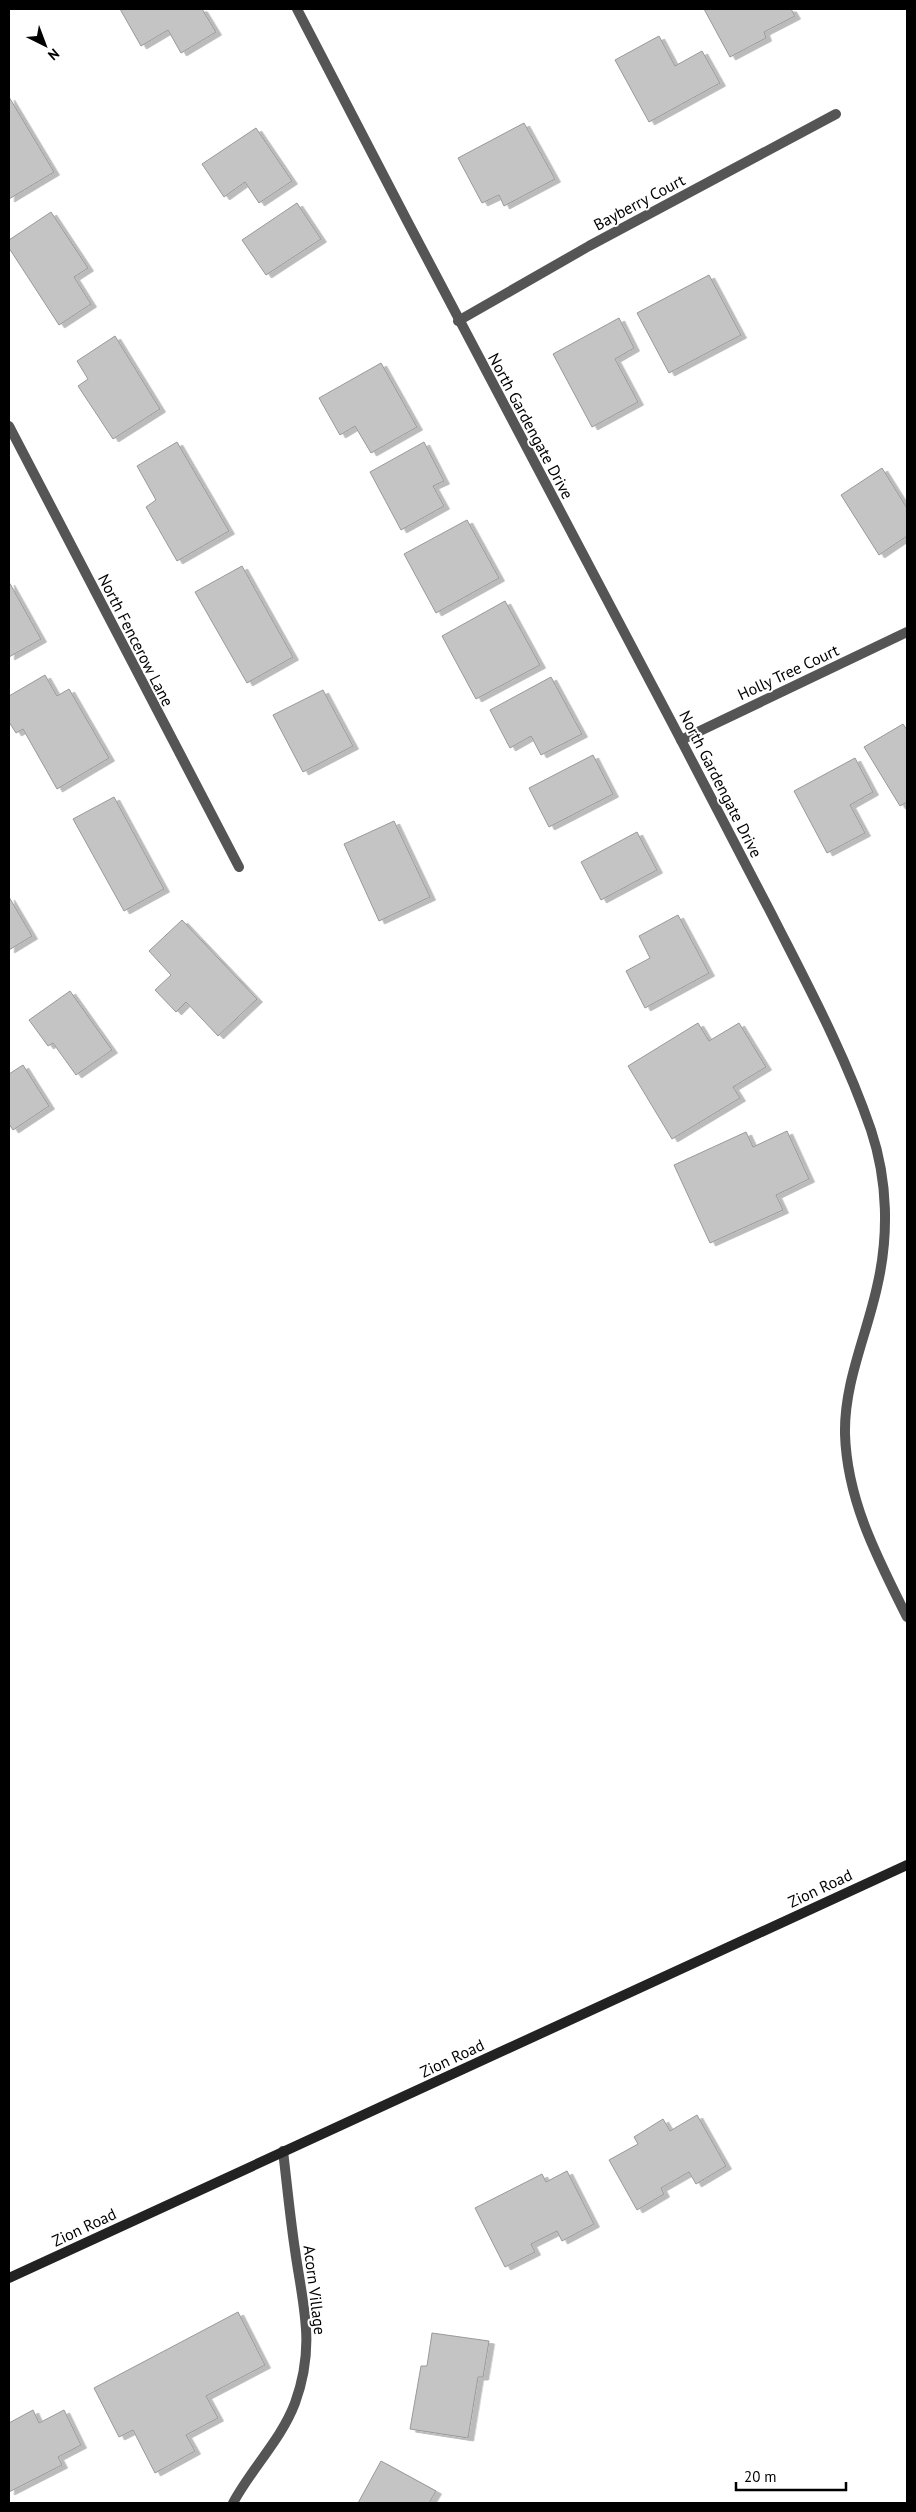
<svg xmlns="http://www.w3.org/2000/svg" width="916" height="2512" viewBox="0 0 916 2512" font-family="'PT Sans',sans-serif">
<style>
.building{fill:#c4c4c4;stroke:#999;filter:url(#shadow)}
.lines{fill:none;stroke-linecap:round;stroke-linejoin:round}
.minor{stroke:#555;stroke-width:10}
.secondary{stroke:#222;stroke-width:10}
.labels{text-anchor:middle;stroke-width:4;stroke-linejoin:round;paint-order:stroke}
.street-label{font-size:16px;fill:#000;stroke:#fff}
</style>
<defs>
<filter id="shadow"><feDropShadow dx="5.5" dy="3" stdDeviation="0" flood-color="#0004"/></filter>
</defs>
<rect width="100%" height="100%" fill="#fff"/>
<g class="building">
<polygon points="120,9 202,9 216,32 181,53 168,30 141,46"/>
<polygon points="704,9 791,9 795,16 764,32 766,38 730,57"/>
<polygon points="659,36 675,66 702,51 720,83 649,122 615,60"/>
<polygon points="9,97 54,172 9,199"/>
<polygon points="524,123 555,179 504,206 499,195 482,203 458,158"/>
<polygon points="256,128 292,181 259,203 245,182 224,197 202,164"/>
<polygon points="297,203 321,239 266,275 242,240"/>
<polygon points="51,212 88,268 74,277 91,304 59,325 9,248 9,240"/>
<polygon points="709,275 741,335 669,373 637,313"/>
<polygon points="619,318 634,348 615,359 638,402 592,427 553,354"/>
<polygon points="115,336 160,409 113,439 78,386 88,379 77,361"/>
<polygon points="381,363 417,427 371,453 355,426 340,435 319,398"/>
<polygon points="177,442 229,531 177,561 146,507 156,500 137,466"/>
<polygon points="424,442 444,481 433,486 444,506 401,530 370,472"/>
<polygon points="882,468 907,508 907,536 879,555 841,495"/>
<polygon points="467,520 499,578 436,613 404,554"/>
<polygon points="242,566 293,657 247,683 195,592"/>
<polygon points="9,582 41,639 9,657"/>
<polygon points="505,601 540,665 476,699 442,636"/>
<polygon points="45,675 57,696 69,689 109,758 57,789 23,729 16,733 9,722 9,696"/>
<polygon points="551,677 582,734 541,755 531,736 510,748 490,710"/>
<polygon points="323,690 353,746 303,772 273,715"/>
<polygon points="903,724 907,730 907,802 900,806 864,747"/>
<polygon points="593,755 613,794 549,827 529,788"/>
<polygon points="855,758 873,792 850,805 865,833 827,853 794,791"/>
<polygon points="114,797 164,889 124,911 73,819"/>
<polygon points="394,821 430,897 379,921 344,844"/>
<polygon points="637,832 657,870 601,900 581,862"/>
<polygon points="9,897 32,936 9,950"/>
<polygon points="678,915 709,973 645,1008 626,971 650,958 639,936"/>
<polygon points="182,920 257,999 218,1036 186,1002 176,1012 155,990 171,975 149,951"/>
<polygon points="70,991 112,1050 76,1075 53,1043 48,1046 29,1020"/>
<polygon points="698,1023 709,1041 739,1023 766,1067 733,1087 740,1098 672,1139 628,1066"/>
<polygon points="23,1065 49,1106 13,1130 9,1124 9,1074"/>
<polygon points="787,1131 809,1179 776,1195 783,1210 710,1243 674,1165 746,1132 753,1147"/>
<polygon points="697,2115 726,2166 696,2184 689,2172 661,2188 664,2194 637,2210 609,2160 638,2144 634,2137 663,2119 670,2131"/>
<polygon points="567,2171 594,2224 562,2241 557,2231 531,2244 535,2252 505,2267 475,2208 542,2174 546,2182"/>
<polygon points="238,2312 265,2365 206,2396 218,2418 186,2435 195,2451 155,2473 133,2430 119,2437 94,2388"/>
<polygon points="432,2333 489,2341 483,2377 478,2377 468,2438 410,2429 421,2366 427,2366"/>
<polygon points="33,2410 39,2423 64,2410 81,2445 58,2457 62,2465 9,2492 9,2423"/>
<polygon points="381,2461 436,2491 429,2503 358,2503"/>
</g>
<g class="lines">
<g class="minor">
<path d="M297,9C414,235 532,460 652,685C692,760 731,837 771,913C807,984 845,1054 871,1130C888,1181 889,1236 877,1287C866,1337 844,1383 845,1434C847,1501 878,1559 907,1617"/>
<polyline points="458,321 589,246 836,114"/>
<polyline points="9,426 239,867"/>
<polyline points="681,740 907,632"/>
<path d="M233,2503C251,2469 281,2440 295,2403C316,2345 303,2307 295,2250C290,2217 287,2184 283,2151"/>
</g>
<polyline class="secondary" points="9,2278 907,1865"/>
</g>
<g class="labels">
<g class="street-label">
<text transform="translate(639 202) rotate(-28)" y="6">Bayberry Court</text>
<text transform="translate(531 426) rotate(62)" y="6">North Gardengate Drive</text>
<text transform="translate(136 640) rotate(63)" y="6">North Fencerow Lane</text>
<text transform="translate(788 672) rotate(-25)" y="6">Holly Tree Court</text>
<text transform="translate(721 784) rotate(63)" y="6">North Gardengate Drive</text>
<text transform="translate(820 1888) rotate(-25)" y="6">Zion Road</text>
<text transform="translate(452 2058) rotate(-25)" y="6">Zion Road</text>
<text transform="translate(84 2227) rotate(-25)" y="6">Zion Road</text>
<text transform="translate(315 2290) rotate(83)" y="6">Acorn Village</text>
</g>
</g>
<rect width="916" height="2512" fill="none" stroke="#000000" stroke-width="20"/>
<g transform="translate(45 45) rotate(138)" stroke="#ffffff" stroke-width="4" paint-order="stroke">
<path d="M0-4L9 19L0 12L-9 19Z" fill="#000000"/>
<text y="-8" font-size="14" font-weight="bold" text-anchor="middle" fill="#000000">N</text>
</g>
<path d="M736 2482v8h110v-8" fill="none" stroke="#000000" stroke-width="2.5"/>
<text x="744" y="2482" font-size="15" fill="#000000" stroke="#ffffff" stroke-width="4" paint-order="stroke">20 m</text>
</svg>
